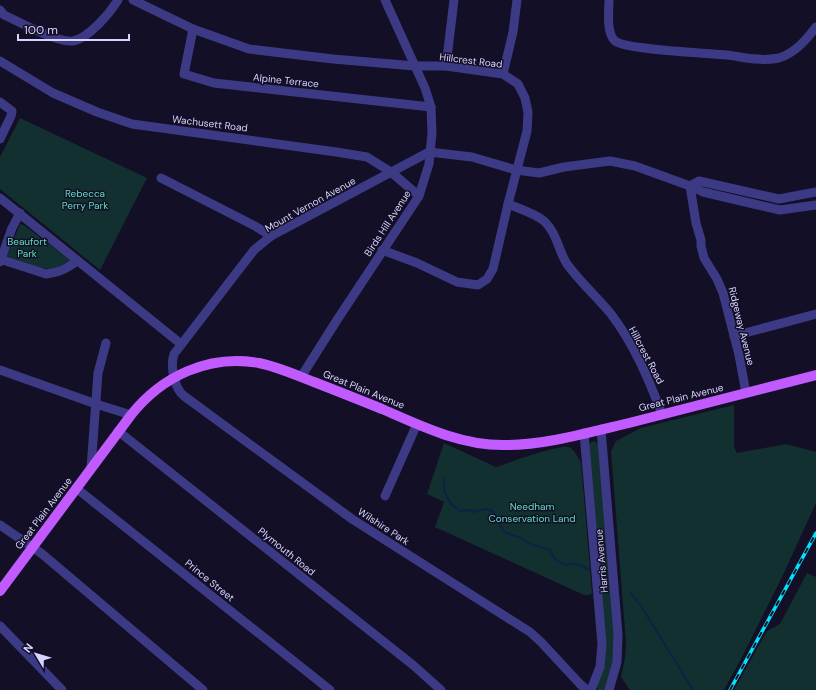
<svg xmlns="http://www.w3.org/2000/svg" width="816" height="690" viewBox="0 0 816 690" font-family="'DM Sans',sans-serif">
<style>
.green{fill:#12302f}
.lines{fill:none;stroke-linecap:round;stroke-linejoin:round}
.stream{stroke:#0c2248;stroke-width:2}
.minor{stroke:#3d3a85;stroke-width:9}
.major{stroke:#c25bff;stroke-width:10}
.rail-casing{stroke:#00e5ff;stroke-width:3.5}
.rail{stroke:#130f26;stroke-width:2;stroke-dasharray:6;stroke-linecap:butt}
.labels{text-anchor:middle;stroke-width:3;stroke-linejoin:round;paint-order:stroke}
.street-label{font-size:10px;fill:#d9d4ff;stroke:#130f26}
.park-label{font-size:10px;fill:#5fe0c0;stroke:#130f26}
</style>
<rect width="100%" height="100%" fill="#130f26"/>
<g class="green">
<polygon points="20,118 147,178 100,270 0,189 0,157"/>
<polygon points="20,224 25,226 70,260 53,270 38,267 7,256"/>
<polygon points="734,405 734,447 737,453 786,444 816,452 816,503 783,575 740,661 724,690 630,690 621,677 625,658 626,643 611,451 616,441 641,428"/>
<polygon points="595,441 598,444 615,636 614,661 605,689 603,690 598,690 597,686 602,670 589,445 591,442"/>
<path d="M444,443L496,467C508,463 559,444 569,447C574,449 578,458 581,462L592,593L590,595H584L435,527L444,502L427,494Z"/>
<polygon points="807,573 816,577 816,690 734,690 767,631 780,624"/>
</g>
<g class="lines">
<g class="stream">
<path d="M444,479V491L451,504L460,511L470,510L474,512L485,509L493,511L496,516L502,529L506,533L521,538L533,545L550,550L556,560L565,565C574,562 581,564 589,570"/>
<polyline points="631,593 643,609 693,690"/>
</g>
<g class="minor">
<path d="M133,0L193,29L249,49L333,59L415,66H446L503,74L518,84L525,98L528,112L527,131L508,204C520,209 534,213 544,221C557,233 558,250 567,264C580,282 597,297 611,314C634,344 649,380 662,414"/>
<path d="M609,0C609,11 606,33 615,41C626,50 708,53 727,55C737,56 747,59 758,59C764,60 773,59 779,58C795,53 806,40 816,27"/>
<path d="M0,10L4,15C20,22 57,43 73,41C89,38 110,13 118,0"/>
<polyline points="193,29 184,74 214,83 431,107"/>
<polyline points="0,61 53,93 97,112 132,124 336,152 367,157 391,172 419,196"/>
<polyline points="446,66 454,0"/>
<polyline points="503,74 513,32 517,0"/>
<polyline points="0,102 12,111 11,116 0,139"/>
<polyline points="161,178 255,226 271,236"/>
<polyline points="690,186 696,223 701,240 701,246 704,258 717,279 723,293 739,355 746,393"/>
<polyline points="690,186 699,181 779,199 816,192"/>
<polyline points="0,198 181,344"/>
<polyline points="382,250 417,263 457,282 478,285 487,279 493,269 508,204"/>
<path d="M0,259L46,274C59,273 67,268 77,261"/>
<polyline points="0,262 12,228 20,213"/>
<polyline points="734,336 816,314"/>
<polyline points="0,370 96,404 131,415"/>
<polyline points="301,377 337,320 419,196 429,164 432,133 431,107 425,88 385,0"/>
<polyline points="601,429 618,635 617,662 609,690"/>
<polyline points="118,431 413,665 441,690"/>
<polyline points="584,433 602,644 600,667 591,690"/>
<polyline points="91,468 98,373 106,343"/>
<polyline points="76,488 330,690"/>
<polyline points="385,496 417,424"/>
<polyline points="0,525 41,553 203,690"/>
<polyline points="0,626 62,690"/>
<path d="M587,690L580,684L541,642L530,632L352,519L184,396C174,388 170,366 174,354L254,250L271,236L429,152L472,157L516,170L539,173L564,167L610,161L635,166L690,186L703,192L754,204L780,210L816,205"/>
</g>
<path class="major" d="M0,591L131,415C162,376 209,354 259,363C278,367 296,375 314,382C337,391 360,400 382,409C421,426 460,445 503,445C542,446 591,432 629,423C691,407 754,391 816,375"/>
<defs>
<polyline id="rail" points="730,690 816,533"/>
</defs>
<use href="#rail" class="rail-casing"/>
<use href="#rail" class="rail"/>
</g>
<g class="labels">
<g class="street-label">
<text transform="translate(471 60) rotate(7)" y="4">Hillcrest Road</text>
<text transform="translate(286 80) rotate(6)" y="4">Alpine Terrace</text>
<text transform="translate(210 123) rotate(7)" y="4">Wachusett Road</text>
<text transform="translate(310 204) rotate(-29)" y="4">Mount Vernon Avenue</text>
<text transform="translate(387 223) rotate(-57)" y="4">Birds Hill Avenue</text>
<text transform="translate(742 326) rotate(76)" y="4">Ridgeway Avenue</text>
<text transform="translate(647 355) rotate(62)" y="4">Hillcrest Road</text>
<text transform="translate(364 389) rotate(22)" y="4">Great Plain Avenue</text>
<text transform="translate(681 397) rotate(-14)" y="4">Great Plain Avenue</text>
<text transform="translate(43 513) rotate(-53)" y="4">Great Plain Avenue</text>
<text transform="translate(384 526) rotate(33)" y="4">Wilshire Park</text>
<text transform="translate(287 551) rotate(39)" y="4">Plymouth Road</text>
<text transform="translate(601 561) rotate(-95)" y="4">Harris Avenue</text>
<text transform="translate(210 580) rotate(39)" y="4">Prince Street</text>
</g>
<g class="park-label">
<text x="85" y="197">Rebecca<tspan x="85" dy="12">Perry Park</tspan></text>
<text x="27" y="245">Beaufort<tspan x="27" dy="12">Park</tspan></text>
<text x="532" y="510">Needham<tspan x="532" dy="12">Conservation Land</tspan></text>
</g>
</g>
<g transform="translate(36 654) rotate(308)" stroke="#130f26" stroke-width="3" paint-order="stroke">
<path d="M0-3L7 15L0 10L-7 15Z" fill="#d9d4ff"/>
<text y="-6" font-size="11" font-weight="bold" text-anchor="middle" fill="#d9d4ff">N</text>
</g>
<path d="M18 34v6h111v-6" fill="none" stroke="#d9d4ff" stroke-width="2"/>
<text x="24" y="34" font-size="12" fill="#d9d4ff" stroke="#130f26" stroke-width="3" paint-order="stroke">100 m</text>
</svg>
